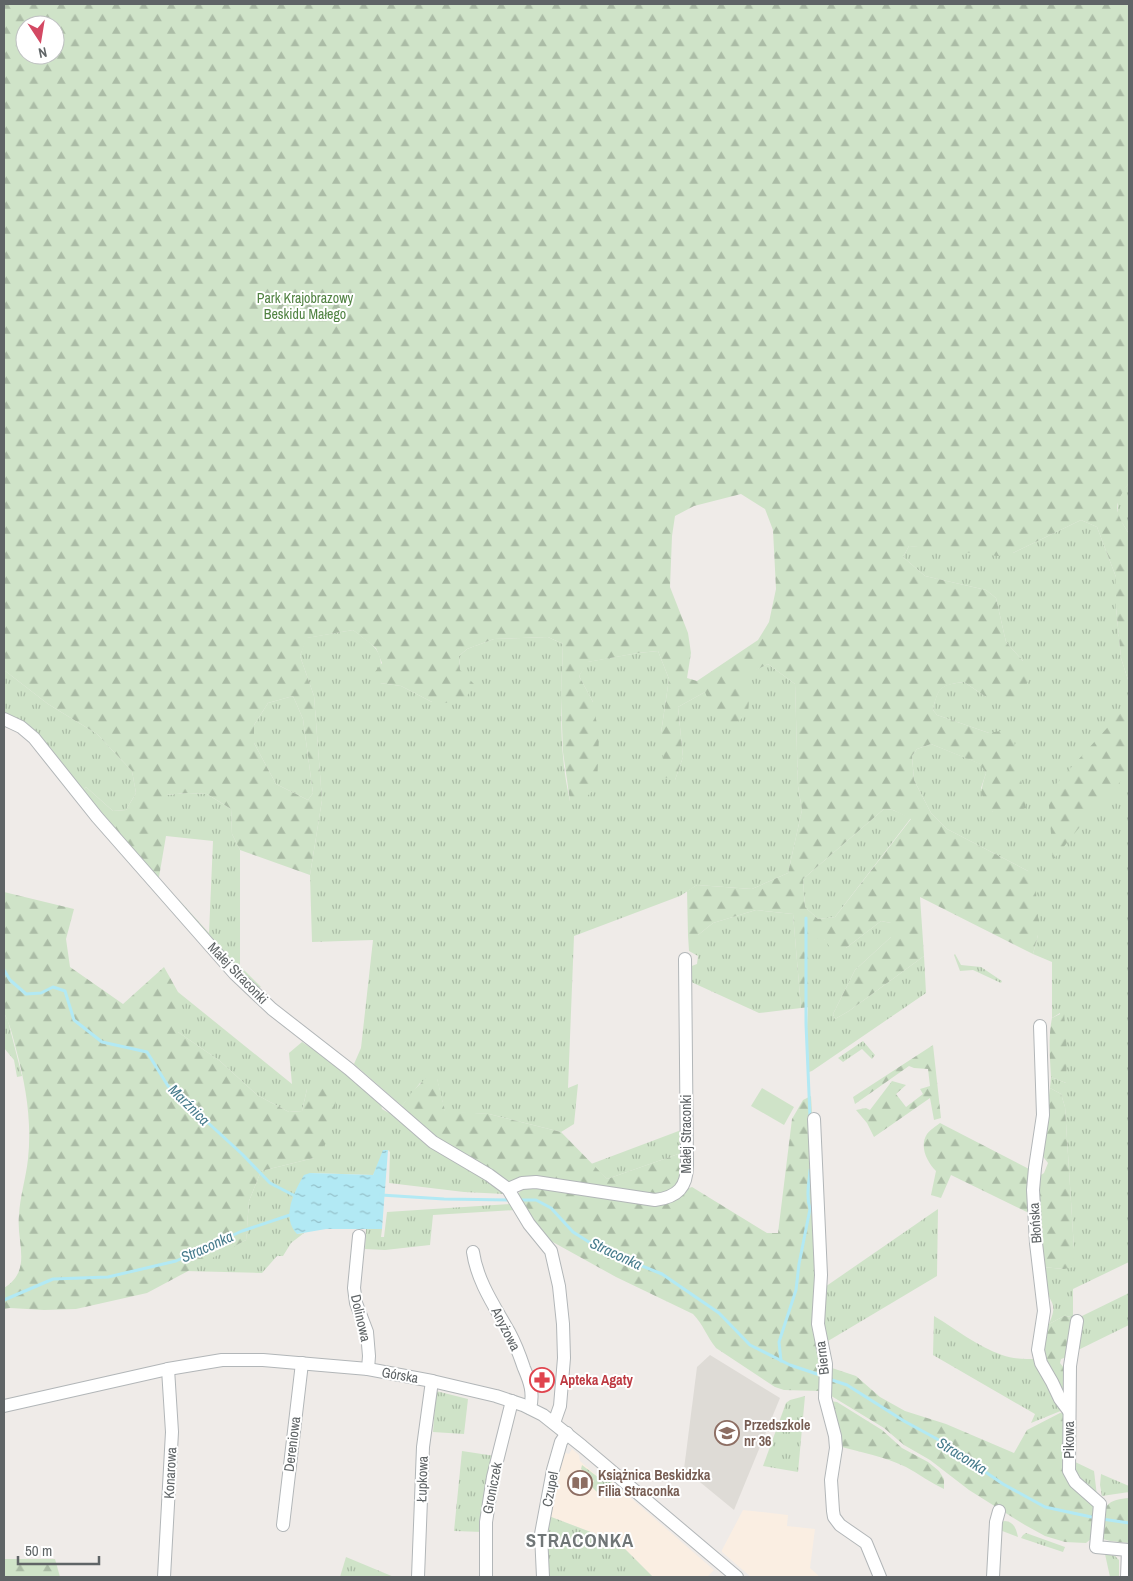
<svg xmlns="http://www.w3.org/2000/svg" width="1133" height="1581" viewBox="0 0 1133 1581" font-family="'Archivo Narrow',sans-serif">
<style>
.commercial{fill:#faeee2}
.education{fill:#dedbd6}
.grass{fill:url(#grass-tufts)}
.forest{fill:url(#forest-firs);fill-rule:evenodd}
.garden{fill:#cfe3c8}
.water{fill:url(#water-ripples)}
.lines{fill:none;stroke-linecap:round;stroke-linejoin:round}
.stream{stroke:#b2e9f4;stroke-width:3}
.minor-casing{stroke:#b2b6b8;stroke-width:14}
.minor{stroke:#fff;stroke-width:12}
.labels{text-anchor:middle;stroke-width:4;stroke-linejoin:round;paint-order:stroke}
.park-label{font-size:14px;fill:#508242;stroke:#fff}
.street-label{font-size:14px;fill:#5f6466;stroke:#fff}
.health-label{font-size:14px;font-weight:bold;fill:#be3a42;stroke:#fff;text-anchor:start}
.education-label{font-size:14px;font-weight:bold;fill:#785e54;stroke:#fff;text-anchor:start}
.water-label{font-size:15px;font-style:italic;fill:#467b8c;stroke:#fff}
.district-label{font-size:19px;font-weight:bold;letter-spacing:1px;fill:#707677;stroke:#fff}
</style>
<defs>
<pattern id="grass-tufts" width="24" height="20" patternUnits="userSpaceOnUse" patternTransform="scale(1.25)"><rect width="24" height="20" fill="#cfe3c8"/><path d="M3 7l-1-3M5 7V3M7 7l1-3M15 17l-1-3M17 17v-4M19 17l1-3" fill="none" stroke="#abbca6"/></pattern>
<pattern id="forest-firs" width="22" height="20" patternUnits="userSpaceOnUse" patternTransform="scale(1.25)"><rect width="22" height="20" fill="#cfe3c8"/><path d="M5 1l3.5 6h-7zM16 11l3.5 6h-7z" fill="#abbca6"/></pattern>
<pattern id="water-ripples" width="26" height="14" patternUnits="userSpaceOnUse" patternTransform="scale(1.25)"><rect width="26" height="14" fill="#b2e9f4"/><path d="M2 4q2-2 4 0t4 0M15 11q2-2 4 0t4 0" fill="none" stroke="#94c0c9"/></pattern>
</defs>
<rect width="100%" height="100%" fill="#efebe8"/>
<g class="commercial">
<polygon points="572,1449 579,1455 580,1461 603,1481 610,1480 714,1570 708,1576 709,1577 653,1577 623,1547 596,1534 546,1515 562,1452 569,1454"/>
<polygon points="743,1510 788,1515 787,1526 815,1529 810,1568 820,1577 751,1577 722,1552 722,1550"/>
</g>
<polygon class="education" points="710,1355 780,1398 734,1510 684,1469 697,1367"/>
<g class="grass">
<polygon points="1129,483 1129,534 1118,516 1118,497"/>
<path d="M1081,520L1097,527L1116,577V607L1121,658L1129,683V1262L1073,1289V1317L1064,1316L1049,1324C1058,1302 1051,1306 1046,1288C1044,1281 1043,1274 1042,1267L1064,1269L1074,1249L1065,1107L1061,1094L1050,1088L1051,1077L1066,1083L1060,1013L1052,1018V962L1033,954L1038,935L1028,871L947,829L931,813L914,780L912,756L917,749L931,744L981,764L986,773L981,788L993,812L989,733L937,715L933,710C938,686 941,685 964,682L986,697L1023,661L1006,642L996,598L986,590L925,576L903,557L909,546L1013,553Z"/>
<path d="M353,630C378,649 384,650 380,683L401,686L432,702L460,670L459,656L467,649L494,639L548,637L563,644C561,696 558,750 570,801L593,702L579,676L587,662L638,653L658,651L669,679L661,733L675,780L683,757L678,707L705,692L768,664L795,684L798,786L802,810L788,873L752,889L697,885L680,896L574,936L568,1088L578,1084L574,1124L561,1132L489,1114L445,1112L437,1079L420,1083L402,1106L354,1064L361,1048L373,940L312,942L310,875L322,800L314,696L300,656L306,638Z"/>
<polygon points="4,670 48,704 97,734 132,771 136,793 126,810 113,811 86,787 82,792 4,715"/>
<polygon points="293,696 303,719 313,793 308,800 276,784 254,743 254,725 268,703"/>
<polygon points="187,793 207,794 231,809 232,834 240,850 240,966 261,987 256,989 179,904 179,900 209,933 213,841 166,836 166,795"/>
<polygon points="884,809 893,810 911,818 835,917 818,919 805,907 803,879"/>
<polygon points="756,910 793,914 801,1008 759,1013 689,981 689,967 697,964 698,956 689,951 688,935 698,935 713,923"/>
<polygon points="881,921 891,923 891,937 855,970 833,1014 835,1019 849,1011 924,956 926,993 812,1071 809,1072 807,1029 811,939 824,939 846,948"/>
<polygon points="955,954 961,965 981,967 1002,981 1001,983 973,970 960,971 954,955"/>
<polygon points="178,992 292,1084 289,1053 302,1042 327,1058 381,1104 382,1109 389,1113 392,1112 501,1188 505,1194 464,1192 389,1183 390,1152 388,1150 373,1175 310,1173 297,1234 304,1233 291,1243 283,1256 277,1256 262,1273 184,1271 246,1240 249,1201 261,1171 314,1158 307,1089 302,1111 289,1112 257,1095 220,1061 178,1032"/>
<polygon points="4,1013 8,1021 22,1076 17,1077 14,1060 4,1048"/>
<polygon points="863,1041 875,1055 872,1059 862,1049 843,1062 838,1058"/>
<polygon points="684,1129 684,1152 607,1179 591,1164"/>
<polygon points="511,1204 515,1210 433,1215 430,1245 385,1250 365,1249 366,1229 382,1229 381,1237 384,1237 387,1212"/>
<polygon points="938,1209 937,1276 823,1344 822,1289"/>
<polygon points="1129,1293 1129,1325 1074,1352 1082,1316"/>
<path d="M934,1316C956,1329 978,1347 1002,1355C1013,1359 1025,1359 1037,1359L1063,1410L1031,1423L1035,1414L933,1355Z"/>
<polygon points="436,1391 468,1399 464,1434 433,1432"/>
<polygon points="805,1396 798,1472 763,1466 786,1403 790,1400"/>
<polygon points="462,1451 495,1456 483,1532 454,1531"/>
<polygon points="1071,1460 1094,1471 1097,1496 1077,1480"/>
<polygon points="582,1465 603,1481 610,1480 612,1482 602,1491 597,1492 591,1486 594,1481 581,1469"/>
<polygon points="1101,1474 1129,1486 1129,1492 1102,1496 1100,1485"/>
<polygon points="546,1515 596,1534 623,1547 653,1577 545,1577"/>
<path d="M1005,1521C1014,1522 1016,1528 1018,1537L997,1529L1001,1522Z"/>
<polygon points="1026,1533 1065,1547 1063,1552 1021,1538 1023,1535"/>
<polygon points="1105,1554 1115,1556 1119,1560 1119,1577 1110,1577"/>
<polygon points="346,1557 394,1577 340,1577"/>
</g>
<g class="forest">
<path d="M4,4H1129V483C1112,506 1115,511 1129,534V683L1121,658L1116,607V577L1097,527L1081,520L1013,553L998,556L909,546L903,557L925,576L986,590L996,598L1006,642L1023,661L1028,682L1018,696L1004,704L986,697L964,682C941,685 938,687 933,710L937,715L989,733L1012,729L1026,808L1010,813L993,812C979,797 980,792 986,773L980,764L931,744L917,749L912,756L914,780L931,813L947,829L1028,871L1035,880L1038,916V935L1033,954L920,897L924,956L849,1011L835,1019L833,1014L855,970L891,937V923L881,921L846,948L832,950L824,939H812L809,1007L801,1008L793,914L756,910L713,923L698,935H688L687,891L697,885L752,889L788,873L802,810L798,786L795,684L768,664L733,681C749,691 750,694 748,713L735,724L715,717L705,692L678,707L683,757L675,780L664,777L661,733L669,679L658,651L638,653L588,662L579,676L593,702L599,736L597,787L584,799L570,801L563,752L561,697L563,644L548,637L494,639L467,649L459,656L460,670L475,685L466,697L452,703L432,702L401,686L380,683L374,673L382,663L376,648L353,630L307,638L300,656L314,696L322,800L310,875L240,850L232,834L231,809L207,794L187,793L166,795V836L159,877L157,881L82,792L86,787L113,811L126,810L136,793L132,771L97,734L48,704L4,670ZM25,25H55V55H25ZM741,494L765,509L773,530L776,589L769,622L758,640L697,681L687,678L691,653L688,633L670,587L672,536L675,516L694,506ZM293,696L303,719L313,793L308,800L276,784L254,743V725L268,703ZM884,809L893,810L911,819L835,917L818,919L805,907L803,879Z"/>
<polygon points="1127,706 1129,707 1129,773 1096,807 1053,860 1048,793"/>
<path d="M4,892L74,909L66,939L70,967L123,1004L164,967L178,992V1032L220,1061L257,1095L289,1112L302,1111L307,1089L314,1085L324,1088L336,1099L331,1137L314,1158L261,1171L249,1201L246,1240L147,1293L76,1309L44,1310L10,1308L4,1309V1288C33,1270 16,1243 19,1215C20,1196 26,1178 28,1159C32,1121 26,1086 16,1049C13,1037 10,1024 4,1013Z"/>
<path d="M1064,1012L1067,1051L1066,1083L1051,1077C1050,1058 1048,1037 1052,1018Z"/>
<polygon points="933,1045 941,1118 934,1120 930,1098 874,1137 867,1123 856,1110 866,1108 870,1110 892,1081 906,1085 896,1094 906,1107 923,1094 920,1089 930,1086 928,1069 914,1068 909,1066 855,1104 853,1097"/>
<polygon points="428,1076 437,1078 445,1111 489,1114 561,1132 607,1179 684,1152 683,1180 662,1196 508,1181 459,1154 403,1111 402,1106 412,1092"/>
<polygon points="1050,1088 1061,1094 1065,1107 1074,1249 1074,1267 1064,1269 1042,1267 1038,1177 1044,1173 1048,1163 1041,1154"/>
<path d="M811,1096C817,1194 821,1293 820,1391L784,1390L775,1387L716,1348C707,1337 703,1324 693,1314L616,1277L551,1241L545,1237L517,1197C519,1190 524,1189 531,1187L648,1203L692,1187L767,1233H778L792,1119L803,1100Z"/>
<path d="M940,1123L1029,1169V1213L951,1175L941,1198L931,1195L936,1171C927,1162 919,1146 927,1134C930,1130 936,1126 940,1123Z"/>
<polygon points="1064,1316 1073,1317 1067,1357 1061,1359 1060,1363 1064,1368 1067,1401 1043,1360 1045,1332 1049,1324"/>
<polygon points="829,1367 856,1376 880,1397 905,1411 946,1424 1014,1453 1027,1430 1060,1413 1064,1413 1067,1462 1094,1506 1091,1539 1086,1543 1065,1542 1045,1536 1025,1525 969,1490 930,1460 904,1445 884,1428 828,1394"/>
<path d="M830,1401L837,1402L882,1430L902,1448L928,1462L939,1471L944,1479V1489C931,1483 919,1474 906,1467C885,1457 861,1452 838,1446Z"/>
<path d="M1129,1498V1543L1110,1541L1103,1539L1106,1507C1112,1499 1120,1499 1129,1498Z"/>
<polygon points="4,1559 55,1559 60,1577 4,1577"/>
</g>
<polygon class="garden" points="762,1088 794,1107 784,1125 751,1106"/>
<path class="water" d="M383,1150H388L382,1229H326L297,1234C281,1217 294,1192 304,1175L310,1173L373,1175Z"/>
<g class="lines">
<g class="stream">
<polyline points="806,918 806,1024 810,1117"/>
<polyline points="4,970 10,980 26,994 41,993 53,987 65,991 74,1020 102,1042 147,1052 168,1086 242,1154 270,1183 295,1196"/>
<polyline points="381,1195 444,1199 510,1200"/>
<polyline points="519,1200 536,1200 551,1208 573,1232 600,1249 662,1274 719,1313 750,1345 790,1365 823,1376"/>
<polyline points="4,1300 53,1279 108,1277 176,1261 242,1231 293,1214"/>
<path d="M781,1361L779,1342L796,1290L799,1264L810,1209C806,1196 809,1183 810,1170"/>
<polyline points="829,1379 847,1385 904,1421 937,1439 1003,1484 1045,1507 1096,1518"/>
<polyline points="1102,1519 1129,1523"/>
</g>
<defs>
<g id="minor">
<polyline points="4,719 21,727 34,738 97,817 235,974 272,1009 349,1069 433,1142 489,1175 508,1189 529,1224 551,1251 559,1286 563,1324 564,1358 560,1406 554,1423"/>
<polyline points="1040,1026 1043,1115 1035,1168 1033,1190 1036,1243 1044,1311 1038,1350 1041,1363 1052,1382 1060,1399 1069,1411"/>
<polyline points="814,1119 821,1275 818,1324 826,1364 825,1398 835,1436 836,1448 831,1480 833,1511 834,1517 840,1525 866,1543 880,1577"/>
<path d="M508,1189L522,1183L536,1182L655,1200C678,1197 687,1187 687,1165L685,959"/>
<polyline points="359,1236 354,1288 356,1303 367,1332 369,1356 368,1369"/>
<path d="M473,1252C477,1281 495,1307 509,1332C515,1343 520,1356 524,1368C530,1382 534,1393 530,1408"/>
<polyline points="1077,1321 1070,1366 1069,1471 1075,1482 1100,1504 1096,1547 1128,1550 1127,1577"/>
<polyline points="4,1406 168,1369 222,1360 263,1360 368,1369 432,1381 496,1396 523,1405 543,1415 582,1446 737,1577"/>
<polyline points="283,1525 302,1363"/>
<polyline points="164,1577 172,1432 168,1369"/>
<polyline points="418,1577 423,1447 432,1381"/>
<polyline points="486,1577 486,1522 493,1477 512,1401"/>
<polyline points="543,1577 541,1534 553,1470 561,1442 567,1433"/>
<polyline points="993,1577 996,1522 999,1511"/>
</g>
</defs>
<use href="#minor" class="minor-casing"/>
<use href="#minor" class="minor"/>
</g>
<defs>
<symbol id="pharmacy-ring" viewBox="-11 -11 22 22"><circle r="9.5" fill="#fff" stroke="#e0444e" stroke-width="1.5"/><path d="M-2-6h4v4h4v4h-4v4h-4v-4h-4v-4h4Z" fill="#e0444e"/></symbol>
<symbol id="school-ring" viewBox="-11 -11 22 22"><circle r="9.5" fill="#fff" stroke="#8d6e63" stroke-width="1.5"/><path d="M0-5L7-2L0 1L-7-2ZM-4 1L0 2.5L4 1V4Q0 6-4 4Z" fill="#8d6e63"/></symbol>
<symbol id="library-ring" viewBox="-11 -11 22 22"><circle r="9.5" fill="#fff" stroke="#8d6e63" stroke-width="1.5"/><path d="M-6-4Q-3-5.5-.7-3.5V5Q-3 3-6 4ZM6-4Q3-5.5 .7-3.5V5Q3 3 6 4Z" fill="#8d6e63"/></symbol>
</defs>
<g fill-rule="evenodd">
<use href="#pharmacy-ring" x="528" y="1366" width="28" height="28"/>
<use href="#school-ring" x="713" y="1419" width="28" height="28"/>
<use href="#library-ring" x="566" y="1469" width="28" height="28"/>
</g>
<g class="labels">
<g class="park-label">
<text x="305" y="303">Park Krajobrazowy<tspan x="305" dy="16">Beskidu Małego</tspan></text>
</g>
<g class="street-label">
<text transform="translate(238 973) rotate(46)" y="5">Małej Straconki</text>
<text transform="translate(686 1134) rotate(-90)" y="5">Małej Straconki</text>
<text transform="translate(1035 1223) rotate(-94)" y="5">Błońska</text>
<text transform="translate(361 1318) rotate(77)" y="5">Dolinowa</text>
<text transform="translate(506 1329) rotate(63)" y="5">Anyżowa</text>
<text transform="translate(822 1358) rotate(-97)" y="5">Bierna</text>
<text transform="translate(400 1375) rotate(10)" y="5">Górska</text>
<text transform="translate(1069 1440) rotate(-90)" y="5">Pikowa</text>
<text transform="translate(292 1444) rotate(-83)" y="5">Dereniowa</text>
<text transform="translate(170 1473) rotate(-87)" y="5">Konarowa</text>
<text transform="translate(422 1479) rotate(-88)" y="5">Łupkowa</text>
<text transform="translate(492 1488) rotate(-79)" y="5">Groniczek</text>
<text transform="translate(550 1489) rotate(-79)" y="5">Czupel</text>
</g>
<g class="health-label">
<text x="560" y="1385">Apteka Agaty</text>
</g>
<g class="education-label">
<text x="744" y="1430">Przedszkole<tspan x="744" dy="16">nr 36</tspan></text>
<text x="598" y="1480">Książnica Beskidzka<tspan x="598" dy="16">Filia Straconka</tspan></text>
</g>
<g class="water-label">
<text transform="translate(189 1105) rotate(45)" y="5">Marźnica</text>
<text transform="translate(207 1247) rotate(-24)" y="5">Straconka</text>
<text transform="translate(616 1254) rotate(25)" y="5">Straconka</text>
<text transform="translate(962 1456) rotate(32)" y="5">Straconka</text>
</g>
<g class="district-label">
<text x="580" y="1547">STRACONKA</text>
</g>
</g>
<rect width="1133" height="1581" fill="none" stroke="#5f6466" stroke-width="10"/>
<g transform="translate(40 40) rotate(168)"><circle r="24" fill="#ffffff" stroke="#bfc1c2"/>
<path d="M0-4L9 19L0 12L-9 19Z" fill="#d34963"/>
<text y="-8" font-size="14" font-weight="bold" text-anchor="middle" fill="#5f6466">N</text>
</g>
<path d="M18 1556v8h81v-8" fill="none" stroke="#5f6466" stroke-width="2.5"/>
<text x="25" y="1556" font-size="15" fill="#5f6466" stroke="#ffffff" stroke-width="4" paint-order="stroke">50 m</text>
</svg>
